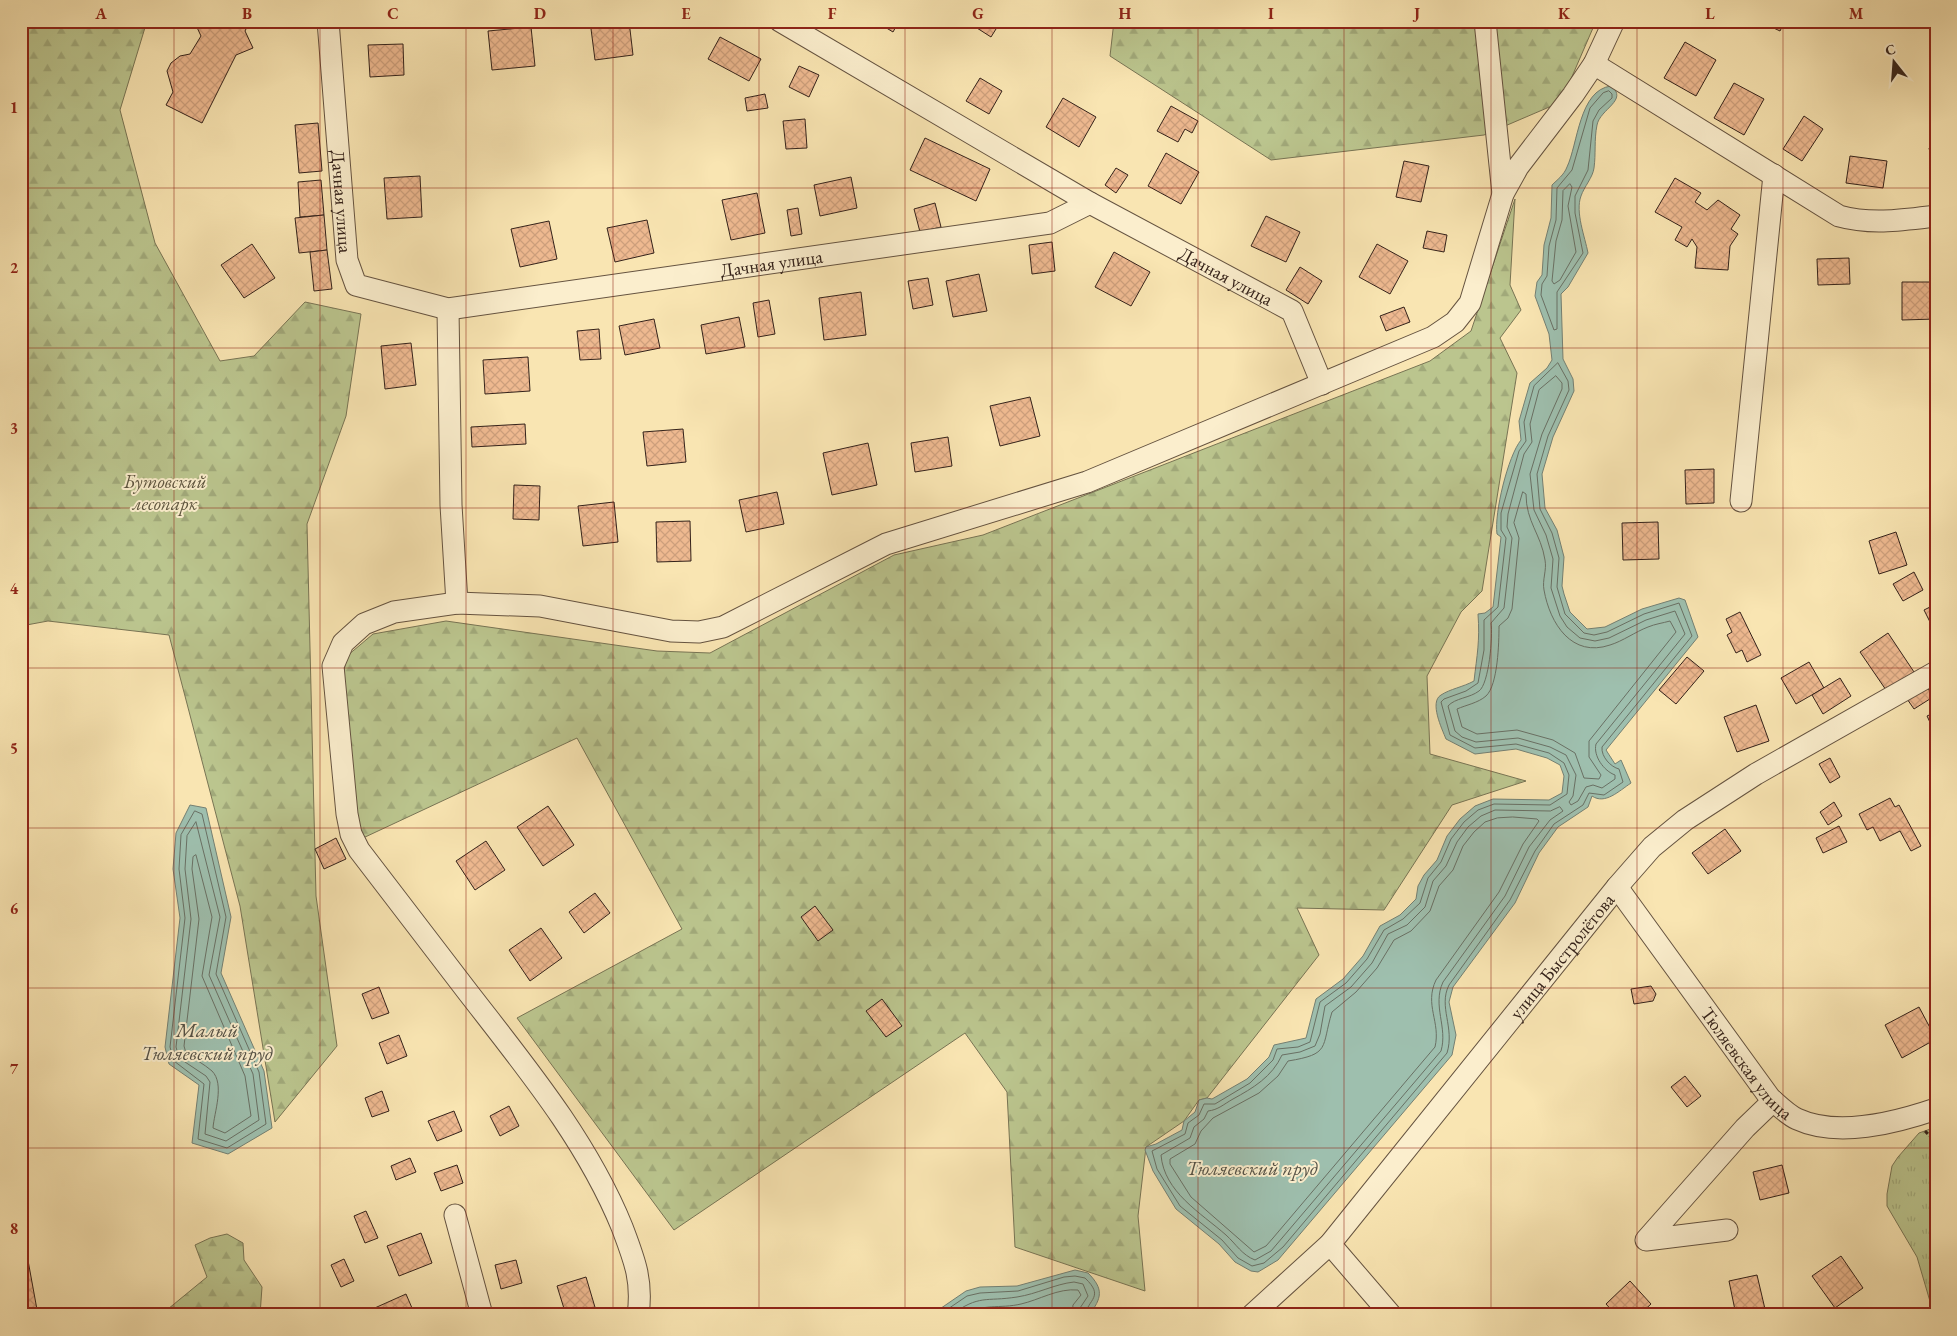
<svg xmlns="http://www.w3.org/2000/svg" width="1957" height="1336" viewBox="0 0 1957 1336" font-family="'EB Garamond',serif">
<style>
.grass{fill:url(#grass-tufts);stroke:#787454}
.forest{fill:url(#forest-firs);stroke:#787454}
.water{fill:#9ebfae;stroke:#748073}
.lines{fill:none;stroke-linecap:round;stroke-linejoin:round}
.shore{stroke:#697064;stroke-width:1}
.building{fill:url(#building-cross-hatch);stroke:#34221a}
.minor-casing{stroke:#655340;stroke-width:23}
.path{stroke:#34221a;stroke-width:3;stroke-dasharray:4 2.5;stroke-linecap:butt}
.minor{stroke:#fbeecd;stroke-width:21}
.grid{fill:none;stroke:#8f2418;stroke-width:1;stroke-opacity:0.55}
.labels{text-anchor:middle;stroke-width:4;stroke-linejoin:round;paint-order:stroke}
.street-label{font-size:19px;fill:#34221a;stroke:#fbeecd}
.park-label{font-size:19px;font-style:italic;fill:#5c533d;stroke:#fbeecd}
.water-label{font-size:20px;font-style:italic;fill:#545146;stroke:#fbeecd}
.neatline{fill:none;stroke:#8f2418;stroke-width:2}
.grid-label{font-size:16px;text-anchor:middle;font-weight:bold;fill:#8f2418}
</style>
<defs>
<pattern id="grass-tufts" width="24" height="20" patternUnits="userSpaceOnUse" patternTransform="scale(1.25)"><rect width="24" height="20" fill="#bbc58e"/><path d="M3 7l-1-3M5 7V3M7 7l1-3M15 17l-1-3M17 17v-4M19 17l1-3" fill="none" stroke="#a1a97a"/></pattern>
<pattern id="forest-firs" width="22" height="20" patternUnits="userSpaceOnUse" patternTransform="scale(1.25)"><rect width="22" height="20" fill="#bbc58e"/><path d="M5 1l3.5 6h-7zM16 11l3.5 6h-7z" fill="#a1a97a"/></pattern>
<pattern id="building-cross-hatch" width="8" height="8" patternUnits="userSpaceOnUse" patternTransform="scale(1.25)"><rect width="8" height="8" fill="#eeb990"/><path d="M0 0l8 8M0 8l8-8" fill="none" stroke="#cd9f7c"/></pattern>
</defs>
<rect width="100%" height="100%" fill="#f9e5b2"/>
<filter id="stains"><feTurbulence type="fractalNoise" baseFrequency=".004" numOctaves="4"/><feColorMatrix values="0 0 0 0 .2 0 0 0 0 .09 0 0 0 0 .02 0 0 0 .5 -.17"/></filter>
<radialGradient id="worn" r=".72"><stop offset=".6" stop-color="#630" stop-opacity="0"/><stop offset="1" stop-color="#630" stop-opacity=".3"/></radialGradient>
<polygon class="grass" points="1936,1127 1936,1315 1934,1315 1917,1257 1887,1206 1887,1194 1892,1166 1898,1157 1919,1133"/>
<g class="forest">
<polygon points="21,21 147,21 120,110 155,243 220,361 254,356 305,302 361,314 346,416 307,524 316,896 337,1046 275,1122 240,906 169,635 48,621 21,626"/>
<polygon points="1114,21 1596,21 1561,102 1484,135 1271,160 1110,56"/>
<polygon points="1515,199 1510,285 1521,310 1500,338 1517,373 1482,591 1461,612 1427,676 1430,754 1526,781 1452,805 1384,910 1297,908 1319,955 1207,1098 1199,1100 1184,1121 1146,1147 1138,1216 1145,1291 1015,1247 1007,1092 965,1033 674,1230 517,1018 682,929 577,738 363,838 359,829 343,675 347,656 373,634 446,621 657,651 710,653 894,555 983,535 1430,361 1471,331"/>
<polygon points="227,1234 243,1243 244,1260 262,1287 260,1315 171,1315 168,1309 207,1277 195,1245 210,1238"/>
</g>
<g class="water">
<path d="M1611,86C1629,100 1600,109 1597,125C1594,140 1596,154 1594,168C1593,177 1584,187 1581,196C1575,212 1585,237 1588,253L1568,287L1561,294L1563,359L1573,379L1574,391L1553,437L1542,474L1545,508L1557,530L1564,557L1562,586L1564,594L1570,612L1587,629L1605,627L1642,609L1679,598L1685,600L1698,637L1606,750L1615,764L1621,760L1631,783C1619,791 1605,805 1592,796L1588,807L1558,827L1539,853L1515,903L1453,987L1449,1002L1456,1035L1452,1055L1278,1260L1258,1272L1251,1271L1235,1262L1219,1244L1176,1209L1153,1171L1145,1150L1146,1147L1156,1144L1182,1130L1184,1121L1195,1112L1199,1100L1207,1098L1212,1099L1247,1079L1269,1057L1274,1045L1306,1038L1316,999L1343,979L1363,956L1380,926L1400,915L1416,899L1418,886L1424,875L1437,860L1447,836L1460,819L1475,806L1493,799L1549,800L1562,793L1564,776L1560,765L1547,758L1516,749L1475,754L1446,739C1442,729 1429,702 1441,695C1450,689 1463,687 1474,681C1477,655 1480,641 1478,614L1485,613L1493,607L1501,537L1497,534C1494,513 1508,456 1521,440L1519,421L1530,383L1547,368L1552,360L1549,334L1535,296L1537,282L1542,275L1544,245L1551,218L1552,185C1557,180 1564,175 1567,167C1578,144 1579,90 1611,86Z"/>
<polygon points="190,805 206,808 231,917 221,973 264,1071 272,1128 228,1154 192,1143 199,1085 169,1064 165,1047 180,918 173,869 176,833"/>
<path d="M1075,1270L1088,1273C1104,1289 1102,1298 1089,1315H931L966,1291L980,1287L1017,1286Z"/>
</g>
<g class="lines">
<g class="shore">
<polygon points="1609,91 1612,94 1612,98 1599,110 1593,121 1588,170 1575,196 1575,213 1583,253 1557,292 1557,329 1554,330 1541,295 1542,284 1547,276 1549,246 1556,220 1557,188 1572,170 1590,108 1603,93"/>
<polygon points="1570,184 1572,187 1568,206 1576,252 1560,280 1554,284 1552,281 1556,241 1562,220 1563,191"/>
<path d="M1558,363L1568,381L1569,390L1548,436L1537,474L1540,509L1552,533L1559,558L1557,587L1565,614L1584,633L1594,635L1607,632L1644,614L1679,603L1692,636L1602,747C1601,757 1611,767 1619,769L1623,782L1604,795L1589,793L1583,805L1554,824L1535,851L1510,900L1449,985C1438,1007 1455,1027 1447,1053L1283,1247L1264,1263L1252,1266L1238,1258L1222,1240L1180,1206L1157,1169L1152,1151L1185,1134L1188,1123L1199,1115L1204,1104H1215L1250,1083L1273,1060L1277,1049L1298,1047L1310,1042L1320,1002L1346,983L1367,959L1384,930L1403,919L1420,903L1428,878L1441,862L1451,839L1464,822L1478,810L1494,804L1550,805L1567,794L1569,775L1564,763L1549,753L1516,744L1475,748L1450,735L1441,702L1444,699L1466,691L1478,683L1484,650V620L1498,607L1506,538L1501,530V513L1519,451L1526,441L1524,422L1534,386Z"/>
<path d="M1556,376L1562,383V389L1542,434L1530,474L1534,510L1546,535L1553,559L1551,588L1560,616L1567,627L1580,638L1595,641L1609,638L1646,620L1675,611L1685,634L1596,744C1593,756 1604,771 1615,775V779L1602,788L1593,785L1586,787L1578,801L1571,805L1569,802L1573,796L1576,775L1566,755L1550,747L1518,738L1476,742L1462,737L1455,731L1448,706C1455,698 1470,698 1479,691C1489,684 1493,636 1491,623L1504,608L1512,538L1507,527L1508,514L1524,454L1532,442L1530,424L1539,390Z"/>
<path d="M1523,492L1526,494C1526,522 1541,534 1545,560C1547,570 1542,580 1544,590C1550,624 1572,658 1610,645C1623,641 1635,632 1648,627C1655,624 1663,623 1670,621L1676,632L1589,741V757L1601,775L1599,779L1584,778L1575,753L1553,740L1517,730L1477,734L1462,727L1457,709C1466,705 1478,703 1486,696C1498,685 1499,642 1499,626L1508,618L1512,609L1519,538L1514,523Z"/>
<path d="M1560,807L1563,811L1550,820L1529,847L1505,896L1443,982C1432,1006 1448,1027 1441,1051L1271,1251L1255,1260C1242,1255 1236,1244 1226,1235C1201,1213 1164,1192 1161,1155L1190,1138L1194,1127L1204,1119L1208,1111C1218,1110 1224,1104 1233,1099C1253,1088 1272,1077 1282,1055L1300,1052L1315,1046L1320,1034L1325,1006L1351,987L1372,963L1388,934L1407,925L1425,907L1433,881L1446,866L1457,842L1468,827L1481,816L1495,810L1550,811Z"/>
<polygon points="195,811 202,814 226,917 216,974 259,1072 266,1124 227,1148 198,1139 204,1084 174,1061 170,1047 185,918 179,869 181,835"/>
<path d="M1513,817L1537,819L1539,821L1523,844L1499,892L1436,980C1424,1005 1441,1022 1435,1047L1273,1238L1266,1246L1254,1252L1191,1197L1170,1164V1159L1195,1144L1201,1131L1213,1118L1259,1093L1278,1076L1288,1061C1331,1054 1321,1048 1332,1012L1356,992L1377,968L1394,940L1411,931L1430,911L1439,886L1453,870L1463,846L1474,832L1485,822L1497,818Z"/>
<polygon points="196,822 220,917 209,975 253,1074 259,1120 226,1141 205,1134 210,1082 206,1076 179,1058 176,1047 191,919 185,869 187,836"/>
<path d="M196,855L212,917L202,976L245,1076L251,1116L225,1133L213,1128C214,1113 225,1084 212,1071C204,1064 194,1059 186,1053L184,1046L199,919L192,869L193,857Z"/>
<path d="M939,1315L967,1296L980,1293L1018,1291L1064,1277L1075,1276L1085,1278C1105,1297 1088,1299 1085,1315"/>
<path d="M951,1315C980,1294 985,1302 1017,1297C1037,1294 1055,1284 1074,1282L1083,1284L1088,1296L1080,1308L1079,1315"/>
<path d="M963,1315C982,1303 1000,1309 1021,1304C1039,1300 1058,1288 1078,1290L1081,1295L1073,1305L1072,1315"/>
</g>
</g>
<g class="building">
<polygon points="194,21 250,21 245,31 253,48 236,55 202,123 166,105 173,92 167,71 171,63 180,56 190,54 201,36"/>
<polygon points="590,21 629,21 633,55 595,60"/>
<polygon points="875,21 899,21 893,32"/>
<polygon points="966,21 1001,21 991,37"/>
<polygon points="1759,21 1785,21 1780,31"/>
<polygon points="531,27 535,66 492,70 488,31"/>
<polygon points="720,37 761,59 749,81 708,59"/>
<polygon points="1685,42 1716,60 1696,96 1664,78"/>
<polygon points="403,44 404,75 370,77 368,45"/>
<polygon points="799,66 819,75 809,97 789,87"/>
<polygon points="980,78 1002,91 989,114 966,101"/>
<polygon points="1734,83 1764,99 1744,135 1714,118"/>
<polygon points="765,94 768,108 747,111 745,98"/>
<polygon points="1063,98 1096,117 1079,147 1046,127"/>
<polygon points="1171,106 1198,121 1192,133 1185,129 1178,142 1157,131"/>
<polygon points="1804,116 1823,129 1802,161 1783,149"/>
<polygon points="805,119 807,148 786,149 783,121"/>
<polygon points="318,123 322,171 299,173 295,125"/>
<polygon points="925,138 990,169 976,201 910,170"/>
<polygon points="1936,147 1936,174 1935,174 1929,148"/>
<polygon points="1166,153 1199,172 1181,204 1148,186"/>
<polygon points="1850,156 1887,161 1883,188 1846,183"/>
<polygon points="1404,161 1429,166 1421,202 1396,197"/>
<polygon points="1116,168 1128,175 1116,193 1105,185"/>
<polygon points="420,176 422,217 387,219 384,178"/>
<polygon points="851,177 857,208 820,216 814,185"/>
<polygon points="1675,178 1701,193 1695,202 1707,210 1718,200 1740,215 1731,229 1738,234 1730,246 1728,270 1695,268 1697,247 1692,239 1687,247 1675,240 1682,227 1655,212"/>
<polygon points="321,180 324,215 300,217 298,182"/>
<polygon points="757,193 765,233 731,240 722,200"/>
<polygon points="935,203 941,227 920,232 914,209"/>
<polygon points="798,208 802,234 791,236 787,210"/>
<polygon points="324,215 327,250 299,253 295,218"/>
<polygon points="1266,216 1300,232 1286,262 1251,246"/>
<polygon points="647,220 654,253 615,262 607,228"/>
<polygon points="549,221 557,259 520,267 511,229"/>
<polygon points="1427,231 1447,235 1444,252 1423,248"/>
<polygon points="1052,242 1055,271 1032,274 1029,245"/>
<polygon points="252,244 275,278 244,298 221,265"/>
<polygon points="1377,244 1408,261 1390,294 1359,277"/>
<polygon points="327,250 332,289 314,291 310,252"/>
<polygon points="1114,252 1150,272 1131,306 1095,287"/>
<polygon points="1849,258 1850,284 1818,285 1817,259"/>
<polygon points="1300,267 1322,281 1308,304 1286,290"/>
<polygon points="979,274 987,311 953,317 946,281"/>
<polygon points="928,278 933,305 913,309 908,281"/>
<polygon points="1902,282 1936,282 1936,319 1902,320"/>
<polygon points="861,292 866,335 824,340 819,298"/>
<polygon points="769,300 775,334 758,337 753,303"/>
<polygon points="1404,307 1410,322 1386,331 1380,316"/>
<polygon points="739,317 745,347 706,354 701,325"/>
<polygon points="654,319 660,348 625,355 619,326"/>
<polygon points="599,329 601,359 580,360 577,331"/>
<polygon points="411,343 416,385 385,389 381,346"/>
<polygon points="528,357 530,391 485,394 483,360"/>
<polygon points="1030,397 1040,436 1000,446 990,406"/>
<polygon points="525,424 526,444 472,447 471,427"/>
<polygon points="683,429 686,462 647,466 643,432"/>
<polygon points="948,437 952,466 915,472 911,443"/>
<polygon points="868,443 877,485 832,495 823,453"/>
<polygon points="1714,469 1714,503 1686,504 1685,470"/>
<polygon points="514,485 540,486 539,520 513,519"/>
<polygon points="777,492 784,524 746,532 739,500"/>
<polygon points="614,502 618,542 583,546 578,506"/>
<polygon points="690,521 691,561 657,562 656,522"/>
<polygon points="1658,522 1659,559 1623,560 1622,523"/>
<polygon points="1896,532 1907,565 1879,574 1869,541"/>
<polygon points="1914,572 1923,590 1903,601 1893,584"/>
<polygon points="1936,604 1936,634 1924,610"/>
<polygon points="1740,612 1761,655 1747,662 1742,650 1736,653 1727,635 1732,632 1726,619"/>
<polygon points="1888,633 1914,672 1886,690 1860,652"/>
<polygon points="1687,657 1704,671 1676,704 1659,690"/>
<polygon points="1809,662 1824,688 1796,704 1781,678"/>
<polygon points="1840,678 1851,696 1823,714 1812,695"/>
<polygon points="1925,683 1933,697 1914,709 1905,696"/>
<polygon points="1756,705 1769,741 1737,752 1724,717"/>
<polygon points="1936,712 1936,735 1927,716"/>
<polygon points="1830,758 1840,777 1830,783 1819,764"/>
<polygon points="1890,798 1895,807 1899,805 1921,846 1911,851 1900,831 1880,841 1873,827 1867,830 1859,814"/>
<polygon points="1834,802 1842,816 1828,825 1820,812"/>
<polygon points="548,806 574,845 543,866 517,827"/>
<polygon points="1839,826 1847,842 1823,853 1816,838"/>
<polygon points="1725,829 1741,851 1708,874 1692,853"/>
<polygon points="336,838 346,859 324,869 315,849"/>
<polygon points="486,841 505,870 475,890 456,861"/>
<polygon points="595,893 610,913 584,933 569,912"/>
<polygon points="815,906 833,930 818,941 801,917"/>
<polygon points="541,928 562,958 530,981 509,950"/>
<polygon points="1651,986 1656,994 1653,1001 1634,1004 1631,989"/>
<polygon points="379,987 389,1013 372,1019 362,994"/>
<polygon points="882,999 902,1026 886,1037 866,1011"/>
<polygon points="1919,1007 1936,1039 1902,1058 1885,1025"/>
<polygon points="399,1035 407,1056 387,1064 379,1043"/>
<polygon points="1685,1076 1701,1096 1687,1107 1671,1087"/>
<polygon points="382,1091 389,1111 372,1117 365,1098"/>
<polygon points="509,1106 519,1126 500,1136 490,1116"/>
<polygon points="454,1111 462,1131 437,1141 428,1121"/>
<polygon points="410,1158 416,1172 396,1180 391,1166"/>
<polygon points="457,1165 463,1183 441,1191 434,1173"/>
<polygon points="1782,1165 1789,1193 1760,1200 1753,1172"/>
<polygon points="366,1211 378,1238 365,1243 354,1216"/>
<polygon points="21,1222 38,1315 21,1315"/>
<polygon points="421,1233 432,1263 399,1276 387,1246"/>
<polygon points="1841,1256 1863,1288 1835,1308 1812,1276"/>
<polygon points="344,1259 354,1281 341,1287 331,1265"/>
<polygon points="516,1260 522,1283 501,1289 495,1265"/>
<polygon points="1757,1275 1765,1309 1736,1315 1729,1281"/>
<polygon points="586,1277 597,1314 566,1315 557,1286"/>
<polygon points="1630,1281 1651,1304 1639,1315 1616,1315 1606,1304"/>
<polygon points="406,1294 415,1315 369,1315 368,1311"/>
</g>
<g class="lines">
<defs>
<g id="minor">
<path id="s1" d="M328,21L347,260L356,285L448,309L1050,223L1090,203"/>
<path id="s2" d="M780,21L1090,203L1292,311L1322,384"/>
<polyline points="1485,21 1503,194"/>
<path d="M1594,64L1839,216C1871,225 1903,220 1936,216"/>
<polyline points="448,309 451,505 457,603"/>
<polyline points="1741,501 1774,175"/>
<path id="s3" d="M1617,887L1770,1098C1778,1105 1788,1115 1797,1119C1838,1138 1895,1123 1936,1109"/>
<polyline points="455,1215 482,1315"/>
<polyline points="1727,1230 1646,1240 1745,1128 1773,1101"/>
<polyline points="1330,1244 1391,1315"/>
<path d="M638,1315C643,1280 634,1259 622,1227C586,1139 525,1066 467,991C431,944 395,897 359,850L351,834L347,814L333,666L343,643L364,624L394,612L457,603L540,606L671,631L699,632L723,627L886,544L1087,482L1433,337L1455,322L1470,303L1503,194L1518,167L1573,95L1594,64L1614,21"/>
<path id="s4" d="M1252,1315L1330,1244L1617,887L1652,847L1685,820L1756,774L1936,672"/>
</g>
</defs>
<use href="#minor" class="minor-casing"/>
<polyline class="path" points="1925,1131 1936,1142"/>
<use href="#minor" class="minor"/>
</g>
<path class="grid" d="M174,21V1315M320,21V1315M466,21V1315M613,21V1315M759,21V1315M905,21V1315M1052,21V1315M1198,21V1315M1344,21V1315M1491,21V1315M1637,21V1315M1783,21V1315M21,188H1936M21,348H1936M21,508H1936M21,668H1936M21,828H1936M21,988H1936M21,1148H1936"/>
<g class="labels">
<g class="street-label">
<text dy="7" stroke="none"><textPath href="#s1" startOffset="181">Дачная улица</textPath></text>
<text dy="7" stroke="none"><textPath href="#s1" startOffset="688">Дачная улица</textPath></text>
<text dy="7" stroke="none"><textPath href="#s2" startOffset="514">Дачная улица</textPath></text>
<text dy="7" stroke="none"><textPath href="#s4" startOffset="475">улица Быстролётова</textPath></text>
<text dy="7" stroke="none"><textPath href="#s3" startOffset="219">Тюляевская улица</textPath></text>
</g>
<g class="park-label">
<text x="165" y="488">Бутовский<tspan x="165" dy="22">лесопарк</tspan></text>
</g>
<g class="water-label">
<text x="207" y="1037">Малый<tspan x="207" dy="23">Тюляевский пруд</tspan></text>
<text x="1252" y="1175">Тюляевский пруд</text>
</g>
</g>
<rect width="1957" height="1336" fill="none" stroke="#f9e5b2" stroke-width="55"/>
<g transform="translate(1894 62) rotate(343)" stroke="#fbeecd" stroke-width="4" paint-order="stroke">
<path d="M0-4L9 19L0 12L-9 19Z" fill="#34221a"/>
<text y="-8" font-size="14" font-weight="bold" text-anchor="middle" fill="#34221a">С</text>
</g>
<rect x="28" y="28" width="1902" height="1280" class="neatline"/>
<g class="grid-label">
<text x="101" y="19">A</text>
<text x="247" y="19">B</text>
<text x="393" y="19">C</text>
<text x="540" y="19">D</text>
<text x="686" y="19">E</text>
<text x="832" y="19">F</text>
<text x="978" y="19">G</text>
<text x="1125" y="19">H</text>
<text x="1271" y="19">I</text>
<text x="1417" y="19">J</text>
<text x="1564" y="19">K</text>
<text x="1710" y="19">L</text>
<text x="1856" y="19">M</text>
<text x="14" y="113">1</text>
<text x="14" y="273">2</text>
<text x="14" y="434">3</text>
<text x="14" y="594">4</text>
<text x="14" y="754">5</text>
<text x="14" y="914">6</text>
<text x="14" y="1074">7</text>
<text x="14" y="1234">8</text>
</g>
<rect width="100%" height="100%" filter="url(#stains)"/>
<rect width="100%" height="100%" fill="url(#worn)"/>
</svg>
